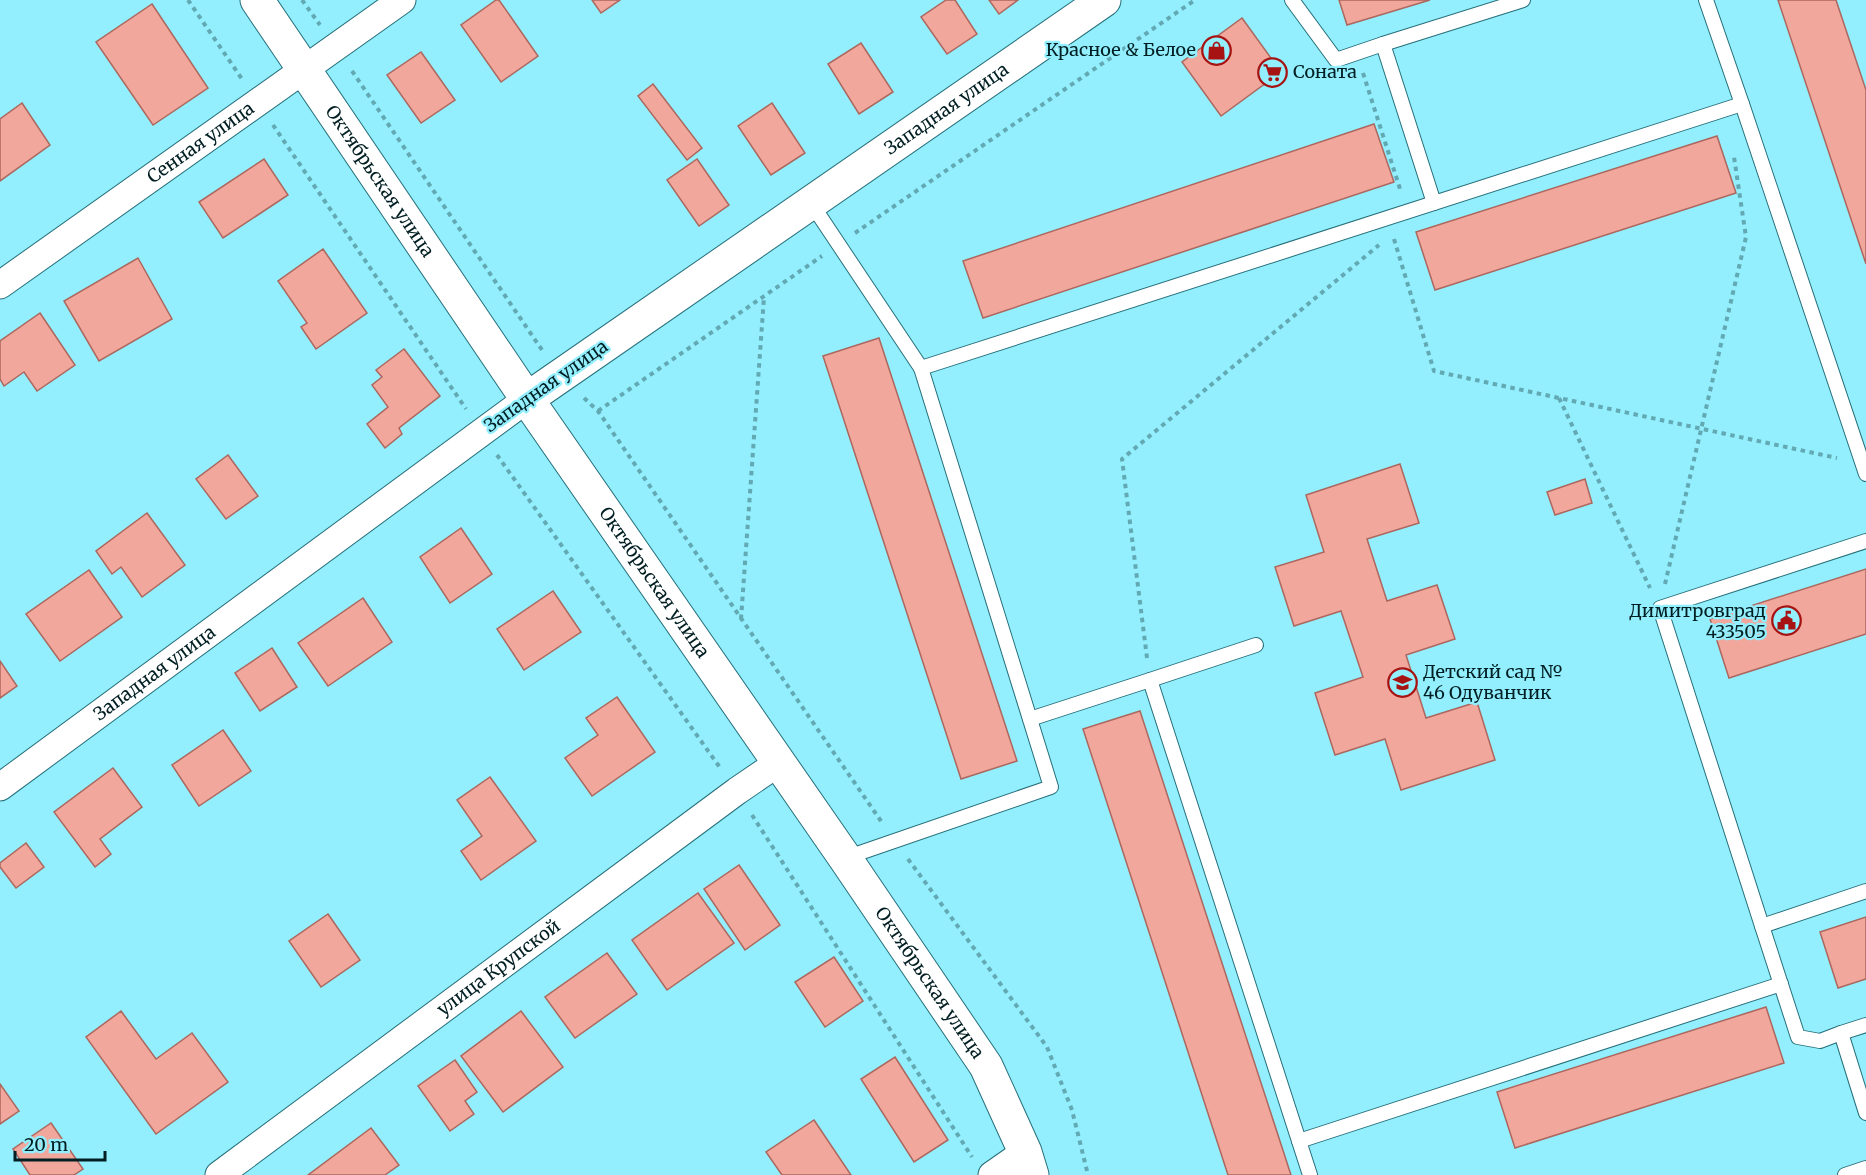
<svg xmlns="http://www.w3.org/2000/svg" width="1866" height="1175" viewBox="0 0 1866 1175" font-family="Merriweather,serif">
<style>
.building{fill:#f1a79c;stroke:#ac675e;stroke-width:1.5}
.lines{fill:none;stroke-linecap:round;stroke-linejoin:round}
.service-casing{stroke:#266f7a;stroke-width:16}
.minor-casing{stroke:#266f7a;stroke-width:29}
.secondary-casing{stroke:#266f7a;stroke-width:35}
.path{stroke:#62a9b4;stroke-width:4;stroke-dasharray:4.5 4.5;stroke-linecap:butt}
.service{stroke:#fff;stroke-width:14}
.minor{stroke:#fff;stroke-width:27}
.secondary{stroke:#fff;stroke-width:33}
.labels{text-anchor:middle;stroke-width:4.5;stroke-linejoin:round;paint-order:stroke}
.poi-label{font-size:18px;fill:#011e22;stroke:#93effd;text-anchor:end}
.street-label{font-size:18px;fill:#011e22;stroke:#93effd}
</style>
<rect width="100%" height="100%" fill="#93effd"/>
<g class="building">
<polygon points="496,0 499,0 538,56 501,82 461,25"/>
<polygon points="592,0 620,0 601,13"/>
<polygon points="946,0 955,0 977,34 947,54 921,17"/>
<polygon points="989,0 1018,0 999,14"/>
<polygon points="1339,0 1430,0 1347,25"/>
<polygon points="1778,0 1836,0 1866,90 1866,264"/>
<polygon points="152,4 208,88 153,125 96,42"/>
<polygon points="1242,18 1281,72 1221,116 1182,62"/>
<polygon points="861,43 893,92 859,114 828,64"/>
<polygon points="421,52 455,100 421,123 387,75"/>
<polygon points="653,84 702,148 687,160 638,96"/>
<polygon points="22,103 50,145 0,181 0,119"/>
<polygon points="772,103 805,153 771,175 738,126"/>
<polygon points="1374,124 1394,182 983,318 963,261"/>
<polygon points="1717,136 1736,193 1435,290 1416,232"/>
<polygon points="264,159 288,195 223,238 199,202"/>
<polygon points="697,159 729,205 699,226 667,180"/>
<polygon points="323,249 367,313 316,349 301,327 307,323 278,281"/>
<polygon points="138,258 172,319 99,361 64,301"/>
<polygon points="40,313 75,365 37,391 24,372 4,386 0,379 0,341"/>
<polygon points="879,338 1017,761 961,779 823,356"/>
<polygon points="404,349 440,396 399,428 402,434 385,448 367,424 388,407 372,385 382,377 376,370"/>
<polygon points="228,455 258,496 226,519 196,479"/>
<polygon points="1400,464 1419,523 1367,539 1387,601 1437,585 1455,639 1406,655 1426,718 1477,702 1495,760 1401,790 1385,739 1335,755 1315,693 1363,677 1341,611 1294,626 1275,567 1324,552 1306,495"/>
<polygon points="1585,479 1592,503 1555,515 1547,492"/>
<polygon points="147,513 185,565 142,597 121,567 112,574 96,551"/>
<polygon points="461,528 492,574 450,603 420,557"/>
<polygon points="1866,569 1866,634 1729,678 1710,619"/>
<polygon points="89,570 122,617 60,661 26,614"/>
<polygon points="553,591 581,632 524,670 497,629"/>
<polygon points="363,598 392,642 328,686 298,643"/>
<polygon points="272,648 297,687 260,711 235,673"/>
<polygon points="0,661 17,686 0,698"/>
<polygon points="617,697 655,752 592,796 565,758 598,735 586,718"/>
<polygon points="1140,711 1291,1175 1228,1175 1083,729"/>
<polygon points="223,730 251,771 199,806 172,765"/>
<polygon points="113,768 142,807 100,839 111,854 95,867 54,812"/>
<polygon points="490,777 536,841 481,880 461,851 482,836 457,800"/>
<polygon points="26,843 44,867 16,888 0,867 0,863"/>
<polygon points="739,865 780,925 745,950 704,889"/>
<polygon points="698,893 734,943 667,990 632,940"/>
<polygon points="328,914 360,960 321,987 289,941"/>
<polygon points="1866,917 1866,979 1838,988 1820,932"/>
<polygon points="607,953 637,994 575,1038 545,997"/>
<polygon points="834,957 863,1001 825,1027 795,982"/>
<polygon points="1766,1007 1784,1063 1515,1148 1497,1092"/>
<polygon points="121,1011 156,1059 192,1033 228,1082 156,1134 86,1037"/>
<polygon points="521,1011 563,1067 503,1112 461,1056"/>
<polygon points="895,1057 948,1140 914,1162 861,1079"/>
<polygon points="455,1060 477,1092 465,1101 474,1114 450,1131 418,1086"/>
<polygon points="0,1084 19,1111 0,1124"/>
<polygon points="814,1120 851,1175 782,1175 766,1152"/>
<polygon points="51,1123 83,1169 74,1175 30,1175 13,1149"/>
<polygon points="371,1128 399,1165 385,1175 308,1175"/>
</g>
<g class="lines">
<defs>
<g id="service">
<polyline points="1292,0 1336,60 1383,44"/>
<polyline points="1742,104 1866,474"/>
<polyline points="811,203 921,368 1742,104 1706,0"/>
<polyline points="1434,203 1383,44 1523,0"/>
<polyline points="1150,680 1256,645"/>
<polyline points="1030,719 1150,680 1310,1175"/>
<polyline points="845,858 1051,787 921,368"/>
<polyline points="1762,926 1660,608 1866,541"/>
<polyline points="1866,1025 1841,1033 1866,1113"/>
<polyline points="1841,1033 1820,1041 1798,1037 1762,926 1866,891"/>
<polyline points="1299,1141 1781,984"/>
<polyline points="1845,1175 1866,1168"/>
</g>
<g id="minor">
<path id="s1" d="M0,285L402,0"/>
<path id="s2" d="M0,787L527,399"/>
<path id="s3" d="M219,1175L737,791L778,763"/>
<polyline points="992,1175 1025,1152"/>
</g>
<g id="secondary">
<path id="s4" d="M257,0L527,399L845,858L986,1066L1025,1152L1032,1175"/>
<path id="s5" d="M527,399L1104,0"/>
</g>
</defs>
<use href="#service" class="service-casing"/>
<use href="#minor" class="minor-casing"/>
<use href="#secondary" class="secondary-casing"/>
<g class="path">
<polyline points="188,0 242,79"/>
<polyline points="302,0 320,25"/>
<polyline points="352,71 542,350"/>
<polyline points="1363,73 1401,192"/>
<polyline points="273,125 466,409"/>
<polyline points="855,233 1195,0"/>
<polyline points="1394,239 1434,371 1837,458"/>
<polyline points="584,398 598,411 883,824"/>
<polyline points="1559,398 1650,588"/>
<polyline points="598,411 822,256"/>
<polyline points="497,455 721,769"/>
<polyline points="1665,584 1746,237 1734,157"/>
<polyline points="741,619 764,297"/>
<polyline points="1147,658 1122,459 1379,245"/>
<polyline points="752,815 972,1157"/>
<polyline points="908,859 1047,1047 1072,1110 1088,1175"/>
</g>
<use href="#service" class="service"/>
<use href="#minor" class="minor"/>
<use href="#secondary" class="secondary"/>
</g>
<defs>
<symbol id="shop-ring" viewBox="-11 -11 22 22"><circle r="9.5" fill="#93effd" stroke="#a71312" stroke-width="1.5"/><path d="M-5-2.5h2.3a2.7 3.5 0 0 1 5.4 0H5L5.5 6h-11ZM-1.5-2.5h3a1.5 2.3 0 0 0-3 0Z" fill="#a71312"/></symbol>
<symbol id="supermarket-ring" viewBox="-11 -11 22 22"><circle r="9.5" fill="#93effd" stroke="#a71312" stroke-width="1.5"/><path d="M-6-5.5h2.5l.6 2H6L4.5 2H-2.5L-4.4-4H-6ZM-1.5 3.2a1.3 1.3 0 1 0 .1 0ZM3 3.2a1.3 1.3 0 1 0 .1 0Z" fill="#a71312"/></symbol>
<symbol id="civic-ring" viewBox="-11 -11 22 22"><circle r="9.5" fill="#93effd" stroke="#a71312" stroke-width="1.5"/><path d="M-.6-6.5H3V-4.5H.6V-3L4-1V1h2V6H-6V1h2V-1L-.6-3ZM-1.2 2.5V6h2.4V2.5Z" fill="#a71312"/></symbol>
<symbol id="school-ring" viewBox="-11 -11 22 22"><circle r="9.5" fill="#93effd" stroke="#a71312" stroke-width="1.5"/><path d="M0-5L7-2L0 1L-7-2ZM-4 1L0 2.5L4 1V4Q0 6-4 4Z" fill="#a71312"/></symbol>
</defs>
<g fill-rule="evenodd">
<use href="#shop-ring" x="1200" y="34" width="33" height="33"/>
<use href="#supermarket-ring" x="1256" y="56" width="33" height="33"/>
<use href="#civic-ring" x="1770" y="604" width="33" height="33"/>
<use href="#school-ring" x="1386" y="666" width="33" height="33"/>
</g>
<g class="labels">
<g class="poi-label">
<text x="1196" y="56">Красное &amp; Белое</text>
<text x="1293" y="78" text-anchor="start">Соната</text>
<text x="1766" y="617">Димитровград<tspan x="1766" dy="21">433505</tspan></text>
<text x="1423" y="678" text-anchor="start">Детский сад №<tspan x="1423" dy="21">46 Одуванчик</tspan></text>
</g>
<g class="street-label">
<text dy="6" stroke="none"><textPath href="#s5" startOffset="510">Западная улица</textPath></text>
<text dy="6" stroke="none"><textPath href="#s1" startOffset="246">Сенная улица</textPath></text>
<text dy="6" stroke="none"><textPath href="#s4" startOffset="219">Октябрьская улица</textPath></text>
<text transform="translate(546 386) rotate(-35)" y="6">Западная улица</text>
<text dy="6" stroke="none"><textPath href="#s4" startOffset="705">Октябрьская улица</textPath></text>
<text dy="6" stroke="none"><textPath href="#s2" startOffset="192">Западная улица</textPath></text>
<text dy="6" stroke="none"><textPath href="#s3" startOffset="348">улица Крупской</textPath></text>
<text dy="6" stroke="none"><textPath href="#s4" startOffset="1191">Октябрьская улица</textPath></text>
</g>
</g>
<path d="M15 1151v9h90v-9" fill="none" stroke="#011e22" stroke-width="3"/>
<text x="24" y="1151" font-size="18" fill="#011e22" stroke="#93effd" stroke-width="4.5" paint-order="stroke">20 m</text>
</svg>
